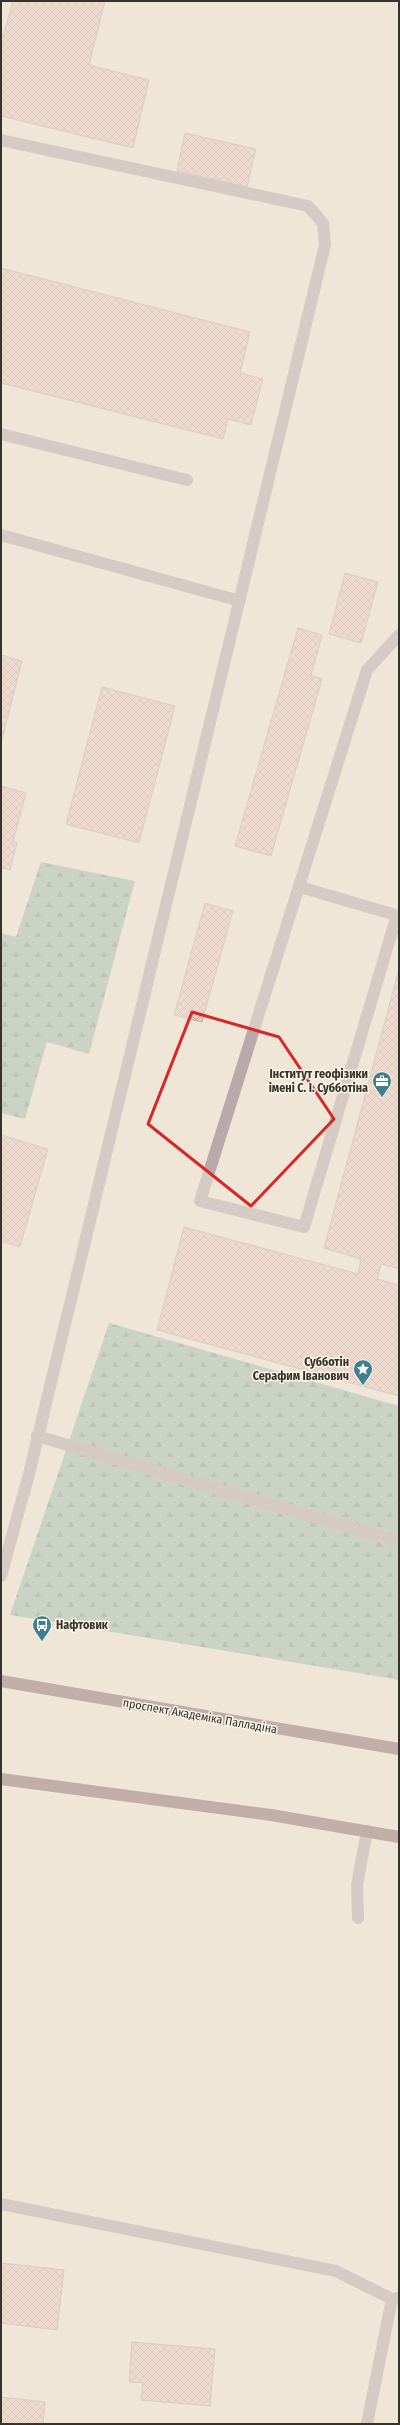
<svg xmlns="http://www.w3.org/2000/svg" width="400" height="2425" viewBox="0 0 400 2425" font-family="'Fira Sans Condensed',sans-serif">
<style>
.forest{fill:url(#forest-firs)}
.building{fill:url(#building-cross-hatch);stroke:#beaea8}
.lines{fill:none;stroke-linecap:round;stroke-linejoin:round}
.service{stroke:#b9a9aa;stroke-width:12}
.minor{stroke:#b9a9aa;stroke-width:12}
.trunk{stroke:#886c6c;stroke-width:12}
.marked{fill:none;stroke:#d62828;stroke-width:3;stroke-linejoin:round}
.labels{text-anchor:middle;stroke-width:3;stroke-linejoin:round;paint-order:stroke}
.poi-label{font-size:12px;font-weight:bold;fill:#36332d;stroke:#fdf4e5;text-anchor:end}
.street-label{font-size:12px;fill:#36332d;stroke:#fdf4e5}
</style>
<defs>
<pattern id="forest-firs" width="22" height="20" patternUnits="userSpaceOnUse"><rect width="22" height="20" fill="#a1beab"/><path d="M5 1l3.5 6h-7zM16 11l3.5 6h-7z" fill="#849b8c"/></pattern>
<pattern id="building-cross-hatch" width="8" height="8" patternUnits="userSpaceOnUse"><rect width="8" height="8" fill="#eac9be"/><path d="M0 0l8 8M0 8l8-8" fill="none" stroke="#c9ada4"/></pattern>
</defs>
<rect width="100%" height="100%" fill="#efe6d8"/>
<g class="forest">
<polygon points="41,862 135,881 89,1054 47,1042 25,1119 1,1113 1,933 16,937"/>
<polygon points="109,1323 399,1406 399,1680 10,1615"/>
</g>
<g class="building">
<polygon points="13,1 105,1 89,65 149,80 133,148 1,116 1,43"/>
<polygon points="185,133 256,149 247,187 177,171"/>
<polygon points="1,268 250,332 240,373 263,379 251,425 228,419 223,439 1,383"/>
<polygon points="345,573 378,582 361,643 329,634"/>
<polygon points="298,628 322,635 311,676 322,679 271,856 235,846"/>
<polygon points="1,655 22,661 1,743"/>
<polygon points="102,687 175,706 139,843 66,824"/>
<polygon points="1,786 26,793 13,842 17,843 10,870 1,868"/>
<polygon points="205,903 233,911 202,1022 174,1015"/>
<polygon points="399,969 399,1269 381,1264 377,1279 399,1285 399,1396 157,1330 184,1227 358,1274 361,1259 324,1248"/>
<polygon points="1,1135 48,1149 20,1247 1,1241"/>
<polygon points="1,2263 64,2270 57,2330 1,2323"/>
<polygon points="132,2342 215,2349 210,2406 141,2400 143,2383 129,2382"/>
<polygon points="1,2397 45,2402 43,2424 1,2424"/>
</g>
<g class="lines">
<g class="service">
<polyline points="1,140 308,206 323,223 325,245 29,1474 1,1576"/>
<polyline points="1,434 187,480"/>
<polyline points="1,535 240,601"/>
<polyline points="300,887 399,916"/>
<polyline points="397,915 304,1227 200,1201 367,670 399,635"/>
<polyline points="37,1436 399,1542"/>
<polyline points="358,1918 357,1885 367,1831"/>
</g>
<g class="minor">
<polyline points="1,2204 336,2271 392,2299 399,2298"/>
<polyline points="367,2424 392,2299"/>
</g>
<g class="trunk">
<polyline points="1,1681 399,1749"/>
<polyline points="1,1779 271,1815 399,1837"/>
</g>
</g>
<path d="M0 0H400V2425H0ZM192,1012L279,1037L334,1119L251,1206L148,1124Z" fill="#efe6d8" fill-opacity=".55" fill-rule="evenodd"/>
<path class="marked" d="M192,1012L279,1037L334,1119L251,1206L148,1124Z"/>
<defs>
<symbol id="office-pin" viewBox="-11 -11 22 30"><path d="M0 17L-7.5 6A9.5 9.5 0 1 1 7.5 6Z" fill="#3e8091" stroke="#fdf4e5"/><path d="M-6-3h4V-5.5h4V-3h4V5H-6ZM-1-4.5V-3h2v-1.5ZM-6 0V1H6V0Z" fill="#fff"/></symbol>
<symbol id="sight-pin" viewBox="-11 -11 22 30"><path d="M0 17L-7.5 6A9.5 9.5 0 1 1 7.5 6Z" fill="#3e8091" stroke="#fdf4e5"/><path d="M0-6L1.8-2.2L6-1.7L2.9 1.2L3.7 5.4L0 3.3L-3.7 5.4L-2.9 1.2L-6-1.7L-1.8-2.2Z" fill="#fff"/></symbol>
<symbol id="bus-pin" viewBox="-11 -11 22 30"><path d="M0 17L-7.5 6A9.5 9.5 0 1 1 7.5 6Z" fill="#3e8091" stroke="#fdf4e5"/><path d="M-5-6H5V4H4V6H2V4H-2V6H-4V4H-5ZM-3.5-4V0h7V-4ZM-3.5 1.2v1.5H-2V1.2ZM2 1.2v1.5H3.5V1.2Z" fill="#fff"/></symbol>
</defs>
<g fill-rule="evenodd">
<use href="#office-pin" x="371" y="1070" width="22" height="30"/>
<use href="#sight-pin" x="352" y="1358" width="22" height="30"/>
<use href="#bus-pin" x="31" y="1614" width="22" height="30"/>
</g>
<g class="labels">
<g class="poi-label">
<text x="368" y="1078">Інститут геофізики<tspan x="368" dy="14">імені С. І. Субботіна</tspan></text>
<text x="349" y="1366">Субботін<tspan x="349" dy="14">Серафим Іванович</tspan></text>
<text x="56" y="1629" text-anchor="start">Нафтовик</text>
</g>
<g class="street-label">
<text transform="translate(200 1716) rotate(10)" y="4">проспект Академіка Палладіна</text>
</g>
</g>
<rect width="400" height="2425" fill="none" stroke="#36332d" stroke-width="4"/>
</svg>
